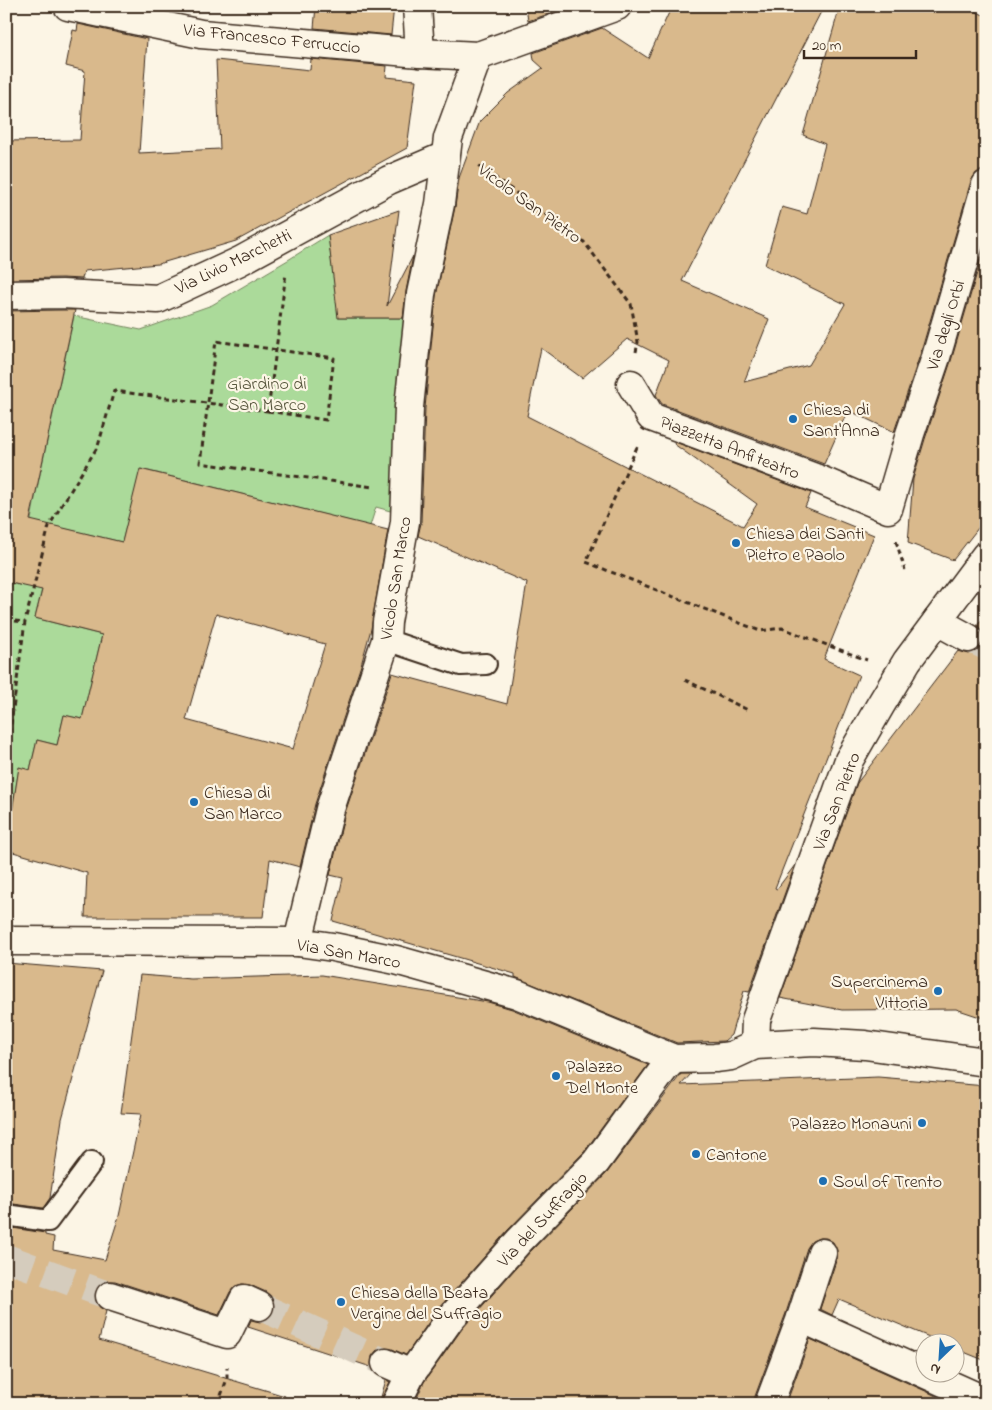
<svg xmlns="http://www.w3.org/2000/svg" width="992" height="1410" viewBox="0 0 992 1410" font-family="'Indie Flower',sans-serif">
<style>
.green{fill:#abda9a;stroke:#73825c}
.building{fill:#d9b98c;stroke:#3b2a1e;fill-rule:evenodd}
.lines{fill:none;stroke-linecap:round;stroke-linejoin:round}
.street-tunnel{stroke:#d5ccbd;stroke-width:28;stroke-dasharray:28 14;stroke-linecap:butt}
.lane-casing{stroke:#3b2a1e;stroke-width:24}
.street-casing{stroke:#3b2a1e;stroke-width:31}
.path{stroke:#3b2a1e;stroke-width:3;stroke-dasharray:5 4;stroke-linecap:butt}
.lane{stroke:#fcf5e5;stroke-width:20}
.street{stroke:#fcf5e5;stroke-width:28}
.poi-dot{fill:#1f6fb2;stroke:#fcf5e5;stroke-width:2}
.labels{text-anchor:middle;stroke-width:4.5;stroke-linejoin:round;paint-order:stroke}
.street-label{font-size:18px;fill:#3b2a1e;stroke:#fcf5e5}
.park-label{font-size:18px;fill:#57563d;stroke:#fcf5e5}
.poi-label{font-size:18px;fill:#3b2a1e;stroke:#fcf5e5;text-anchor:start}
</style>
<rect width="100%" height="100%" fill="#fcf5e5"/>
<filter id="ink" filterUnits="userSpaceOnUse"><feTurbulence type="fractalNoise" baseFrequency=".02" numOctaves="2"/><feDisplacementMap in="SourceGraphic" scale="10" xChannelSelector="R" yChannelSelector="G"/><feConvolveMatrix kernelMatrix="1 2 1 2 8 2 1 2 1" color-interpolation-filters="sRGB"/></filter>
<g filter="url(#ink)">
<polygon class="green" points="328,235 339,318 406,318 401,514 376,507 370,526 141,469 122,542 57,527 35,618 102,635 82,719 64,715 57,745 37,740 30,770 19,768 6,847 6,582 19,585 36,493 74,316 141,330 212,305 288,260"/>
<g class="building">
<polygon points="316,6 394,6 391,35 314,28"/>
<polygon points="526,6 568,6 569,7 528,21"/>
<polygon points="672,6 824,6 682,281 769,319 744,382 809,365 845,304 765,265 782,207 807,214 825,144 803,135 840,6 963,6 986,16 986,170 982,170 976,173 971,181 921,352 894,432 848,410 824,464 662,404 656,395 669,360 627,339 582,378 541,348 527,416 743,526 757,504 674,444 675,442 811,493 805,507 874,535 824,659 859,675 775,888 777,889 795,865 749,992 744,991 731,1035 724,1041 677,1043 515,977 515,974 333,921 343,878 330,875 345,813 392,673 507,704 527,583 418,536 421,523 425,408 436,296 455,207 459,178 480,121 508,93 543,68 534,60 533,53 602,28 648,58"/>
<polygon points="78,24 147,39 139,153 220,149 216,60 310,70 311,59 387,66 386,77 416,80 407,148 236,241 158,264 84,271 82,279 62,278 6,279 6,141 80,140 85,71 66,66 73,30 77,31"/>
<polygon points="399,210 387,306 413,256 406,291 403,318 338,318 328,235"/>
<polygon points="986,242 986,518 953,560 908,543 913,479 925,439 951,361"/>
<path d="M62,310H75L30,520L122,542L140,469L388,530L371,629L361,665L315,804L300,867L270,859L263,917H85L87,873L6,850L19,767L30,770L37,740L57,745L64,715L82,719L102,635L35,618L42,590L6,582V311ZM216,614L325,644L293,749L186,720Z"/>
<polygon points="986,614 986,1019 956,1009 842,1010 780,998 857,783 958,651 969,654 976,651 981,646 984,637 982,630 977,626"/>
<polygon points="6,963 102,971 62,1119 50,1198 43,1208 6,1203"/>
<polygon points="140,975 191,979 322,975 488,1002 512,1009 648,1065 584,1152 508,1230 438,1309 406,1355 392,1349 384,1348 377,1350 372,1356 371,1367 248,1327 251,1320 260,1322 268,1318 273,1313 275,1305 272,1297 266,1292 250,1285 242,1284 235,1286 230,1292 219,1315 115,1281 107,1281 99,1285 95,1292 95,1300 98,1306 106,1311 99,1340 285,1396 284,1404 71,1404 44,1398 42,1404 6,1404 6,1227 45,1233 45,1235 54,1237 53,1250 105,1260 119,1216 141,1114 121,1113"/>
<polygon points="681,1074 691,1074 681,1085 878,1077 986,1086 986,1361 954,1348 954,1342 941,1342 839,1299 832,1315 820,1309 837,1258 837,1250 833,1242 826,1238 819,1238 812,1241 807,1248 786,1313 754,1399 754,1404 414,1404 424,1382 462,1329 530,1252 607,1173"/>
<polygon points="810,1339 930,1393 951,1404 786,1404"/>
<polygon points="386,1380 390,1382 382,1397 381,1404 379,1404"/>
</g>
<g class="lines">
<g class="street-tunnel">
<polyline points="968,638 986,646"/>
<polyline points="6,1258 110,1296"/>
<polyline points="259,1306 386,1363"/>
</g>
<defs>
<g id="lane">
<polyline points="386,640 461,665 486,664"/>
<polyline points="6,1215 48,1221 92,1162"/>
</g>
<g id="street">
<polyline points="68,6 201,34 420,53 478,56 617,6"/>
<polyline points="417,6 420,53"/>
<polyline points="6,295 62,294 158,299 240,261 389,180 445,156"/>
<polyline points="631,384 651,417 818,479 888,509 910,434 936,357 986,185"/>
<polyline points="937,621 968,638"/>
<polyline points="6,941 298,942 333,947 396,960 517,994 674,1059 715,1058 731,1056 755,1045 814,1042 865,1045 986,1062"/>
<polyline points="298,942 330,809 386,640 387,622 405,522 409,407 421,294 440,204 448,138 478,56"/>
<polyline points="755,1045 756,1020 849,760 880,706 907,661 986,555"/>
<polyline points="110,1296 227,1334 244,1299 259,1306"/>
<polyline points="801,1318 986,1401"/>
<polyline points="386,1363 411,1374"/>
<polyline points="396,1404 411,1374 450,1319 519,1241 596,1162 664,1069 674,1059"/>
<polyline points="769,1404 801,1318 822,1253"/>
</g>
</defs>
<use href="#lane" class="lane-casing"/>
<use href="#street" class="street-casing"/>
<g class="path">
<polyline points="479,166 584,242 631,304 638,342 636,352"/>
<polyline points="268,411 326,420 334,358 216,341 200,463 373,487"/>
<polyline points="637,447 586,562 760,631 782,628 867,660"/>
<polyline points="896,541 905,570"/>
<polyline points="6,620 25,622"/>
<polyline points="685,680 748,710"/>
<polyline points="6,760 25,622 49,526 98,446 114,391 268,411 286,273"/>
<polyline points="218,1404 227,1379 227,1367"/>
</g>
<use href="#lane" class="lane"/>
<use href="#street" class="street"/>
</g>
</g>
<g class="poi-dot">
<circle cx="793" cy="419" r="5"/>
<circle cx="736" cy="543" r="5"/>
<circle cx="194" cy="802" r="5"/>
<circle cx="938" cy="991" r="5"/>
<circle cx="556" cy="1076" r="5"/>
<circle cx="922" cy="1123" r="5"/>
<circle cx="696" cy="1154" r="5"/>
<circle cx="823" cy="1181" r="5"/>
<circle cx="341" cy="1302" r="5"/>
</g>
<g class="labels">
<g class="street-label">
<text transform="translate(272 38) rotate(6)" y="6">Via Francesco Ferruccio</text>
<text transform="translate(530 203) rotate(36)" y="6">Vicolo San Pietro</text>
<text transform="translate(233 261) rotate(-26)" y="6">Via Livio Marchetti</text>
<text transform="translate(945 325) rotate(-73)" y="6">Via degli Orbi</text>
<text transform="translate(730 447) rotate(21)" y="6">Piazzetta Anfiteatro</text>
<text transform="translate(395 578) rotate(-81)" y="6">Vicolo San Marco</text>
<text transform="translate(836 801) rotate(-69)" y="6">Via San Pietro</text>
<text transform="translate(349 953) rotate(10)" y="6">Via San Marco</text>
<text transform="translate(542 1219) rotate(-47)" y="6">Via del Suffragio</text>
</g>
<g class="park-label">
<text x="267" y="389">Giardino di<tspan x="267" dy="21">San Marco</tspan></text>
</g>
<g class="poi-label">
<text x="803" y="415">Chiesa di<tspan x="803" dy="21">Sant'Anna</tspan></text>
<text x="746" y="539">Chiesa dei Santi<tspan x="746" dy="21">Pietro e Paolo</tspan></text>
<text x="204" y="798">Chiesa di<tspan x="204" dy="21">San Marco</tspan></text>
<text x="928" y="987" text-anchor="end">Supercinema<tspan x="928" dy="21">Vittoria</tspan></text>
<text x="566" y="1072">Palazzo<tspan x="566" dy="21">Del Monte</tspan></text>
<text x="912" y="1129" text-anchor="end">Palazzo Monauni</text>
<text x="706" y="1160">Cantone</text>
<text x="833" y="1187">Soul of Trento</text>
<text x="351" y="1298">Chiesa della Beata<tspan x="351" dy="21">Vergine del Suffragio</tspan></text>
</g>
</g>
<rect width="992" height="1410" fill="none" stroke="#fcf5e5" stroke-width="25"/>
<rect x="12" y="12" width="967" height="1385" fill="none" stroke="#3b2a1e" stroke-width="2" filter="url(#ink)"/>
<g transform="translate(940 1358) rotate(205)"><circle r="24" fill="#fcf5e5" stroke="#afa495"/>
<path d="M0-4L9 19L0 12L-9 19Z" fill="#1f6fb2"/>
<text y="-8" font-size="14" font-weight="bold" text-anchor="middle" fill="#3b2a1e">N</text>
</g>
<path d="M804 50v8h112v-8" fill="none" stroke="#3b2a1e" stroke-width="2.5"/>
<text x="812" y="50" font-size="15" fill="#3b2a1e" stroke="#fcf5e5" stroke-width="4" paint-order="stroke">20 m</text>
</svg>
